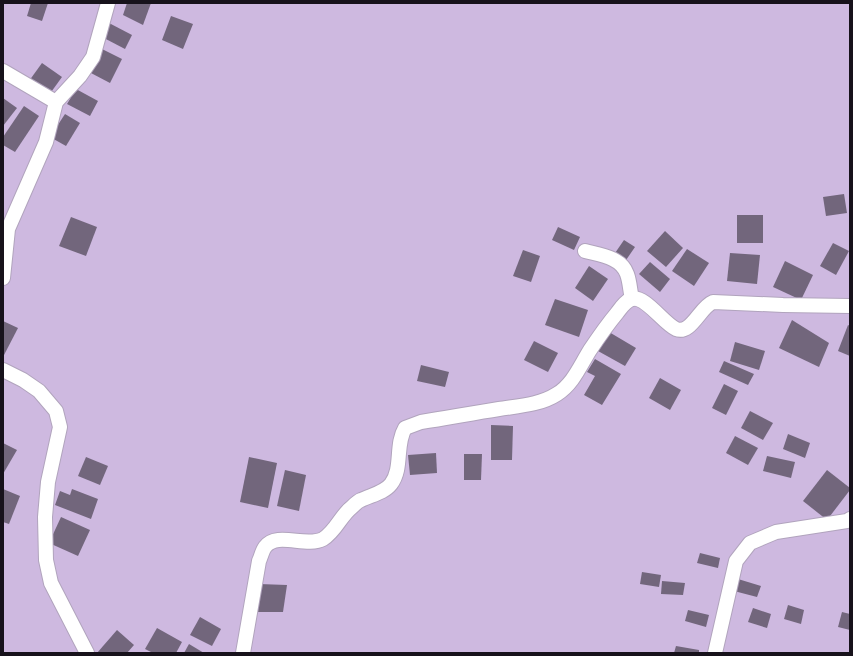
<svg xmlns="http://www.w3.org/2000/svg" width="853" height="656" viewBox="0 0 853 656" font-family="'Source Sans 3',sans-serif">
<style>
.green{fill:#ceb9e0}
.building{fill:#72667c}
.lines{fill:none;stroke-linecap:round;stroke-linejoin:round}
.street-casing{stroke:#b1a4bd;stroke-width:16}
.street{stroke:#fff;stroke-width:14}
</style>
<rect width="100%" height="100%" fill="#f8f2fd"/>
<rect class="green" x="3" y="3" width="847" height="650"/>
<g class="building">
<polygon points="31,3 48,3 42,21 27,16"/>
<polygon points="127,3 151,3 143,25 123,15"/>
<polygon points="171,16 193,24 183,49 162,40"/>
<polygon points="109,23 132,35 125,49 102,37"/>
<polygon points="100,48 122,59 110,83 89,72"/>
<polygon points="42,63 62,77 49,95 29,81"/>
<polygon points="76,89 98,101 90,116 67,104"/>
<polygon points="3,98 17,108 3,126"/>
<polygon points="24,106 39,116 15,152 3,145 3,137"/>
<polygon points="65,114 80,123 66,146 50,137"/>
<polygon points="844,194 847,213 826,216 823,197"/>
<rect x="737" y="215" width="26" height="28"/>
<polygon points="71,217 97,227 86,256 59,246"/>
<polygon points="558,227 580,237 574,250 552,240"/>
<polygon points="665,231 683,248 666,267 647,251"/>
<polygon points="624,240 635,247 624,263 613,256"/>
<polygon points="833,243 849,251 836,275 820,266"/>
<polygon points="687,249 709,263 694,286 672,271"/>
<polygon points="523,250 540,256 531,282 513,276"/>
<polygon points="730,253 760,255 757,284 727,281"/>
<polygon points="785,261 813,275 801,300 773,287"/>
<polygon points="650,262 670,279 660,292 639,274"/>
<polygon points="589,266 608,279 593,301 575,288"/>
<polygon points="555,299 588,310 579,337 545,325"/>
<polygon points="792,320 829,343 819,367 779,348"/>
<polygon points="3,321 18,328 3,357"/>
<polygon points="848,325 850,326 850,356 838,351"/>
<polygon points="609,332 636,348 625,366 598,351"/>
<polygon points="534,341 558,353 548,372 524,360"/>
<polygon points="735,342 765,351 759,370 730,361"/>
<polygon points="595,359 621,374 602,405 584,395 595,376 587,372"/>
<polygon points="724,361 754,374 748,385 719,372"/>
<polygon points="421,365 449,372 445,387 417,381"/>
<polygon points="660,378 681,390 670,410 649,398"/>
<polygon points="724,384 738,391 726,415 712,408"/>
<polygon points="750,411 773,423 763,440 741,428"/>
<polygon points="491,425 513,426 512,460 491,460"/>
<polygon points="788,434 810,443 805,458 783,449"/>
<polygon points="735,436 758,448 748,465 726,453"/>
<polygon points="3,443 17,450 3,474"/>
<polygon points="436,453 437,473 410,475 408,455"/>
<polygon points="464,454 482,454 481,480 464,480"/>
<polygon points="767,456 795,462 791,478 763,471"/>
<polygon points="86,457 108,466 100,485 78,476"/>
<polygon points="249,457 277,463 268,508 240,502"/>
<polygon points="285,470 306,475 299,511 277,506"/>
<polygon points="827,470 850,488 850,490 827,520 803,501"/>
<polygon points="3,489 20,496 9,524 3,522"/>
<polygon points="72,489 98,499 91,519 55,505 60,491 70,495"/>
<polygon points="61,517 90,530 78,556 49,543"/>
<polygon points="700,553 720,558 718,568 697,563"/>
<polygon points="642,572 661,575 659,587 640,584"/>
<polygon points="738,579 761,586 757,597 734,591"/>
<polygon points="662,581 685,583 683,595 661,594"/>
<polygon points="259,584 287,585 283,612 256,612"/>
<polygon points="788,605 804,610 801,624 784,619"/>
<polygon points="753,608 771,614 767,628 748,622"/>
<polygon points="688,610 709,615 706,627 685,621"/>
<polygon points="842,612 850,614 850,630 838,627"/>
<polygon points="200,617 221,629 212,646 190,635"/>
<polygon points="157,628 182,642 176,653 153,653 145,649"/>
<polygon points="117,630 134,645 127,653 97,653"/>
<polygon points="189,644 204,653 184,653"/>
<polygon points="676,646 699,650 699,653 674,653"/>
</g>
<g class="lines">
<defs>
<g id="street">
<polyline points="3,71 56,102"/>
<path d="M585,251C600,255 621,257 627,274C630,282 630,291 632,299"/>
<polyline points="3,278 8,229 46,142 56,102 80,76 93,57 108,3"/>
<polyline points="3,370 23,380 39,391 56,411 60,427 48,482 45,517 46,560 51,583 87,653"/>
<path d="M243,653L259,561C261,557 262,551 265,547C277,531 306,548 323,539C336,531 341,515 352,507C355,504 358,501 361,500C371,495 384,493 391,484C403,468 395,445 405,428L421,422C447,418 473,413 499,409C518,406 540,405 557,394C573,384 580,366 590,350C598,338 607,325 617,313C621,308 625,301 632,299C645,295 663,323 676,329C691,335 700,307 713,302L783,305L850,306"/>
<polyline points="715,653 736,561 750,543 776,532 847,521 850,519"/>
</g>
</defs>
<use href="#street" class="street-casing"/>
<use href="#street" class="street"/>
</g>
<rect width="853" height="656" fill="none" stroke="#17121b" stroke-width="8"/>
</svg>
